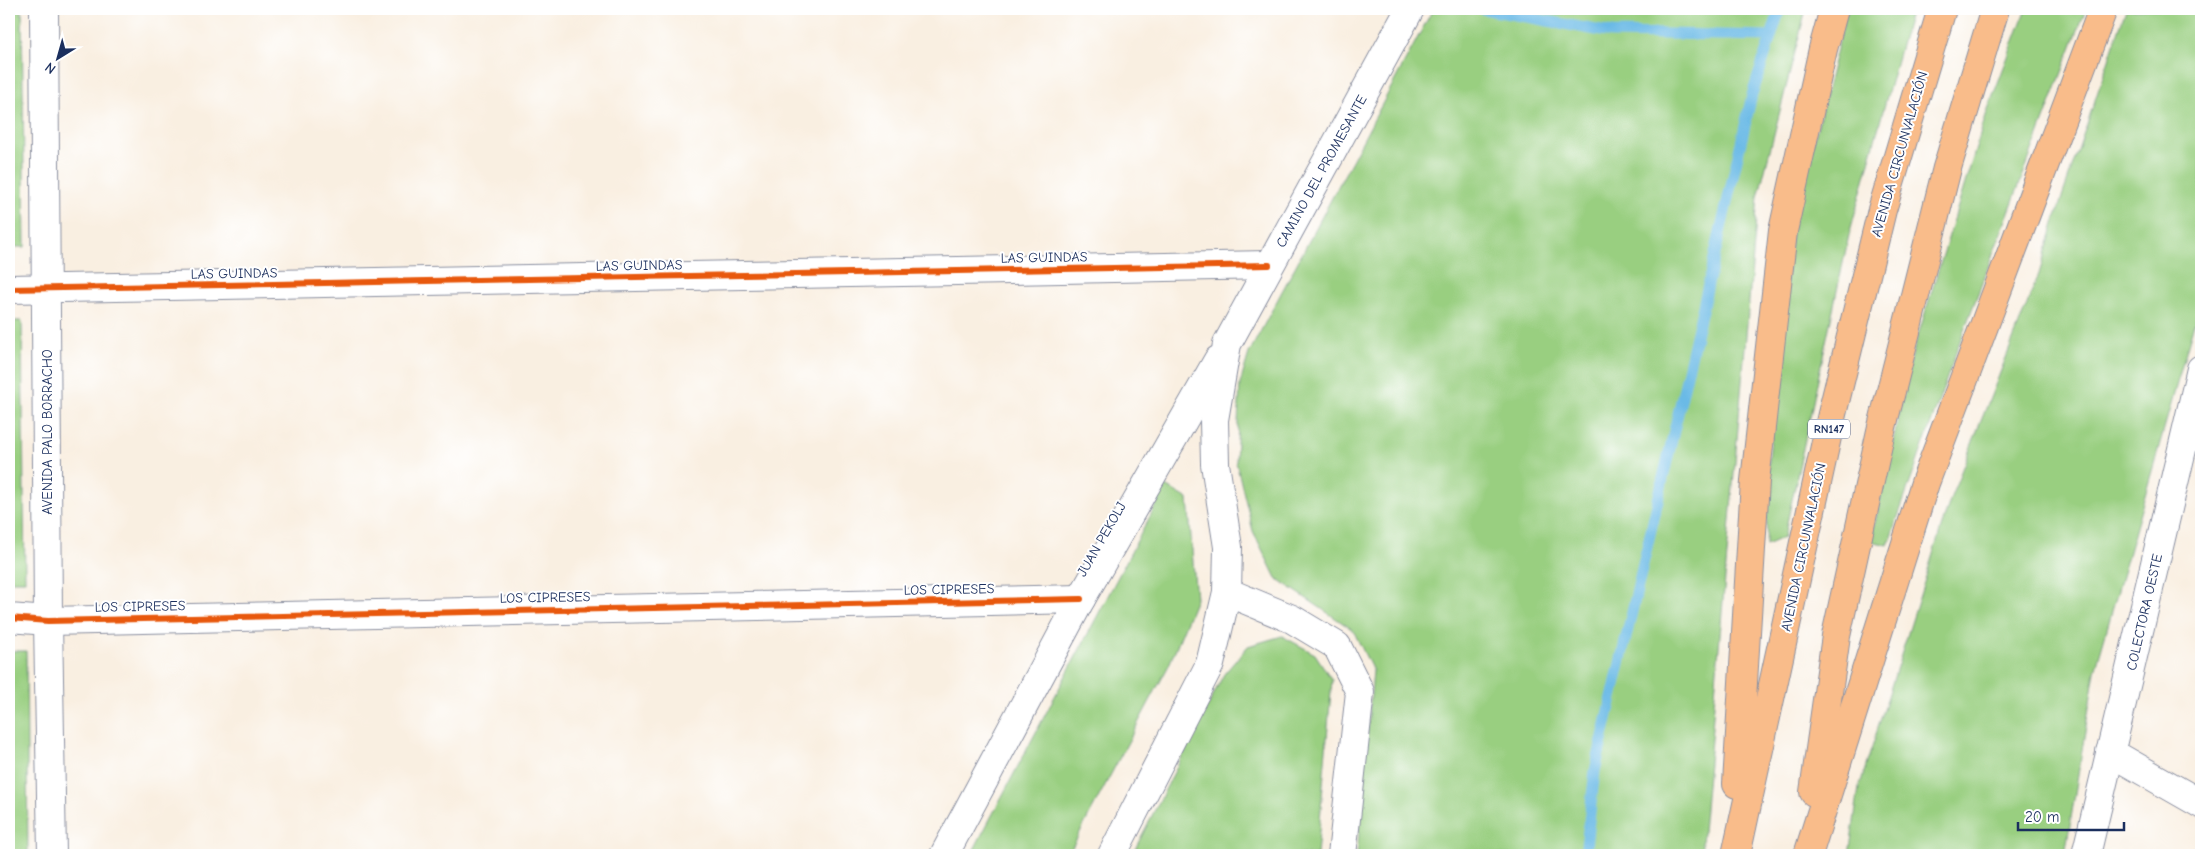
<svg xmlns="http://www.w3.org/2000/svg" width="2210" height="864" viewBox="0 0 2210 864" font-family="'Comic Neue',sans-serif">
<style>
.green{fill:#99cf80;stroke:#5a7f6f}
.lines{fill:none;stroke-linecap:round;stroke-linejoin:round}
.stream{stroke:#6bbae6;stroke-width:11}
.minor-casing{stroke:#8a8fa0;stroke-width:30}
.tertiary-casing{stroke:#8a8fa0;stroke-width:30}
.trunk-casing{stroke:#8a8fa0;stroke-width:30}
.minor{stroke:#fff;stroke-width:28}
.tertiary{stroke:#fff;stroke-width:28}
.trunk{stroke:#f9bc8a;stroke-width:28}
.cycleway-casing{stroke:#fff;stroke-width:9}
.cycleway{stroke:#e8590c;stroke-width:6}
.labels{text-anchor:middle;stroke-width:4;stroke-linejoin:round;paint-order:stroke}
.shield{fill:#fff;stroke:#5f6d8e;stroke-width:1}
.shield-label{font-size:12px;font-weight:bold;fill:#1b2f5e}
.street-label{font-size:14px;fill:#1b2f5e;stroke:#fff}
</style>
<rect width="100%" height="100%" fill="#fff"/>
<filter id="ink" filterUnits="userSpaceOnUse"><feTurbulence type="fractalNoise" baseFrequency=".02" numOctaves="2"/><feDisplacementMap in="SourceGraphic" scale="10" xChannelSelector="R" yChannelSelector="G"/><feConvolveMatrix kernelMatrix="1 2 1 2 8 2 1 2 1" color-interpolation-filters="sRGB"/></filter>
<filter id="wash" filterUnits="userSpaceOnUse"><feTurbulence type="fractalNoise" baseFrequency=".0096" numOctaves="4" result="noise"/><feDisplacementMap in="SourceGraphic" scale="20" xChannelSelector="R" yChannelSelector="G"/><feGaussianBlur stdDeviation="1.12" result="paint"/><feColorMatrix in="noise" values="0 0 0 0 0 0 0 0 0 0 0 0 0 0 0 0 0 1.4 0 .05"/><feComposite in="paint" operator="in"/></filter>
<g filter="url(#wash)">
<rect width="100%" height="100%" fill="#f9efe1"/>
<g class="green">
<polygon points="9,9 22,9 25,247 9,247"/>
<polygon points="1433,9 1806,9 1758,197 1701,855 1357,855 1373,671 1353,630 1276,578 1253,531 1236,462 1240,384 1249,353"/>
<polygon points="1847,9 1911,9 1849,235 1784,537 1766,545 1769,459 1792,229"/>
<polygon points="2026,9 2086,9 1960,341 1888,545 1871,541 1913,352 1988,109"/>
<polygon points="2126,9 2201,9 2201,299 2095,671 2065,855 1849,855 1859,788 1951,497 2039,274 2062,197"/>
<polygon points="9,321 22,321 25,581 9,581"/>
<polygon points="1166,486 1188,499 1196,599 1169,665 1068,855 971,855"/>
<polygon points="1282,636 1315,654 1332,680 1317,855 1132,855 1224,674 1248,646"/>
<polygon points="9,651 26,651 28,855 9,855"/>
</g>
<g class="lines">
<g class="stream">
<polyline points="1483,9 1612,33 1771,36"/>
<polyline points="1585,855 1595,771 1752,95 1780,9"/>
</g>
</g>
</g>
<g filter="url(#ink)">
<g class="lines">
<defs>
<g id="minor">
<polyline points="9,289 1269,265"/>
<polyline points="9,618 48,621 1081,599"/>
<polyline points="2110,752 2201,804"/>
</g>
<g id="tertiary">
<polyline points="44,9 48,621 52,855"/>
<polyline points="1227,592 1292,619 1337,646 1360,692 1342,855"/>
<polyline points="944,855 1081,599 1218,360"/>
<polyline points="1112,855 1210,664 1227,592 1228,547 1215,464 1214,420 1227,344 1410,9"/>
<polyline points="2086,855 2201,369"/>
</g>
<g id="trunk">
<polyline points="1737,784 1755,481 1783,231 1823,49 1834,9"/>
<polyline points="1814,792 1836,636 1881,431 1947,168 1995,9"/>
<polyline points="1736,855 1832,414 1882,210 1942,9"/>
<polyline points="1808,855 1925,483 2103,9"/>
</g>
</defs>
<use href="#minor" class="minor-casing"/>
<use href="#tertiary" class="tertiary-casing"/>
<use href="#trunk" class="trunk-casing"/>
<use href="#minor" class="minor"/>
<use href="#tertiary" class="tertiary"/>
<use href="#trunk" class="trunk"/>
<defs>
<g id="cycleway">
<polyline points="9,289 1269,265"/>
<polyline points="9,618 48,621 1081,599"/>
</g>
</defs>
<use href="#cycleway" class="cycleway-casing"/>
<use href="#cycleway" class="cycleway"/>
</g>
</g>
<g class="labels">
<rect class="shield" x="1808" y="419.5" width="42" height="19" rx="4"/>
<g class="shield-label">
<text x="1829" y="433">RN147</text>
</g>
<g class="street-label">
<text transform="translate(1899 154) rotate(-74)" y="5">AVENIDA CIRCUNVALACIÓN</text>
<text transform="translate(1321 171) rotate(-61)" y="5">CAMINO DEL PROMESANTE</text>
<text transform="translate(1044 257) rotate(-1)" y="5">LAS GUINDAS</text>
<text transform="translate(639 265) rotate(-1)" y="5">LAS GUINDAS</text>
<text transform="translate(234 273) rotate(-1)" y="5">LAS GUINDAS</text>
<text transform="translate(47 432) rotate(-90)" y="5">AVENIDA PALO BORRACHO</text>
<text transform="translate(1101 539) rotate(-60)" y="5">JUAN PEKOLJ</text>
<text transform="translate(1803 547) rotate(-78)" y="5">AVENIDA CIRCUNVALACIÓN</text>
<text transform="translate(949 589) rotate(-1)" y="5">LOS CIPRESES</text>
<text transform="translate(545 597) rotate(-1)" y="5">LOS CIPRESES</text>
<text transform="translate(140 606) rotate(-1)" y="5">LOS CIPRESES</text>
<text transform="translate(2144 612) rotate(-77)" y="5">COLECTORA OESTE</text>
</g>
</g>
<rect width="2210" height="864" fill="none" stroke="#fff" stroke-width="30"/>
<g transform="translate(58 58) rotate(217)" stroke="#ffffff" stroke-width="4" paint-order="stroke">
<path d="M0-4L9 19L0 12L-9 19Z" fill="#1b2f5e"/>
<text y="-8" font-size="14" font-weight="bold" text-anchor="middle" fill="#1b2f5e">N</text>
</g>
<path d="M2018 822v8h106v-8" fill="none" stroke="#1b2f5e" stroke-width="2.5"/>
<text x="2025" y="822" font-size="15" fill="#1b2f5e" stroke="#ffffff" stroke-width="4" paint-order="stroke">20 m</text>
</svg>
